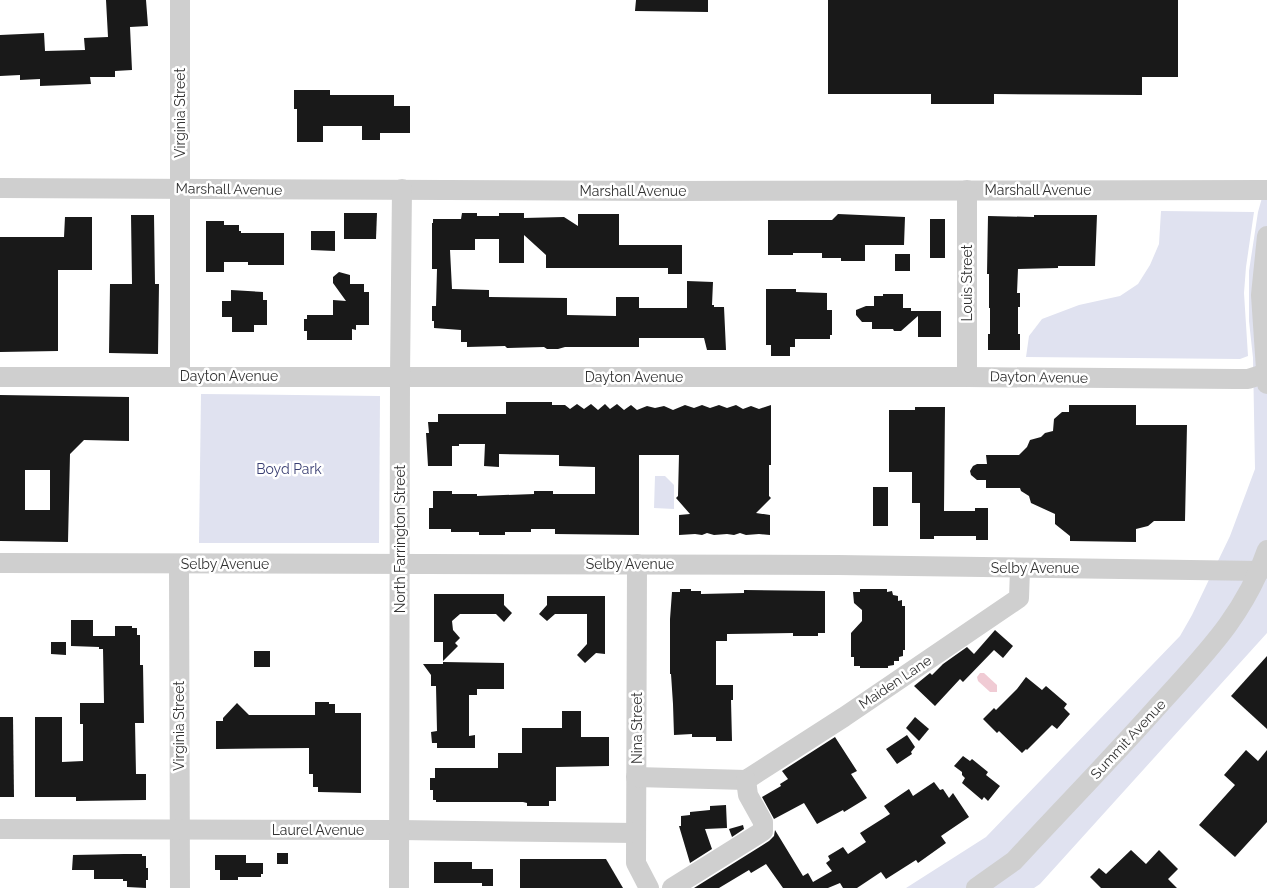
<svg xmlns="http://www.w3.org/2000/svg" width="1267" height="888" viewBox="0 0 1267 888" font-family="Raleway,sans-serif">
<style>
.green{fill:#e0e2f0}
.water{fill:#f0cbd4}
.building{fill:#191919;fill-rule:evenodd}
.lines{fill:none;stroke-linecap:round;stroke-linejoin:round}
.minor{stroke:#cfcfcf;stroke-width:20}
.labels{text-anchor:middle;stroke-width:5;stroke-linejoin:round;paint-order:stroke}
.street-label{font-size:14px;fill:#323232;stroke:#fff}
.park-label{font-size:14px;fill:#3a3f73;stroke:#fff}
</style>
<rect width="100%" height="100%" fill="#fff"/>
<g class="green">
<polygon points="1267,180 1267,633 1040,884 1034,888 906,888 986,837 1180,636 1192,615 1230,536 1255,469 1253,358 1249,321 1249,271 1258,212"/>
<polygon points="1161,211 1254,212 1246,267 1244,293 1248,356 1240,359 1026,357 1029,336 1042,319 1079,305 1120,296 1138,284 1150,265 1159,244"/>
<polygon points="201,394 380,396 379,543 199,543"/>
<polygon points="655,476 665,476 674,485 674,509 654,508"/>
</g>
<polygon class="water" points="980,673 984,673 997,685 997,692 990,692 978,681 977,677"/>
<g class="building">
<polygon points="106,0 146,0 148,26 130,27 132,70 115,71 115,77 90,77 91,84 40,86 40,79 20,80 20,75 0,76 0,35 44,33 45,51 85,50 84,38 108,37"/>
<polygon points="636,0 708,0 708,12 635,11"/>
<polygon points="828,0 1178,0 1178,77 1142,77 1142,95 994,94 994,104 931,104 931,94 828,94"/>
<polygon points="294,90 330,90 330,95 394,95 394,106 410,106 410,133 380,133 380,140 362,140 362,126 323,126 323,142 297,142 297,109 294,109"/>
<polygon points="344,213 377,213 376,239 344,239"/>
<polygon points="462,213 477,213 477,216 499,216 499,213 524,213 524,218 564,217 578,226 578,214 619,214 619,245 682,245 682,274 668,274 668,268 546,268 546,255 524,235 524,263 499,263 499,239 475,239 475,250 450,250 452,289 489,290 489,297 567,298 567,315 616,316 616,297 639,297 639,308 687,308 687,281 713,282 712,305 714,305 714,307 724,307 726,350 707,350 704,338 639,338 639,347 565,347 558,349 547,349 544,347 507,348 505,346 467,347 467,342 461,342 461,330 434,328 434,321 432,321 432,306 436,306 437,269 432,269 432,223 433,223 433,219 461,219"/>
<polygon points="838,214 905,217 904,245 865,245 865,261 841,261 841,258 822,258 822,253 793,253 793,255 768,255 768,220 832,220"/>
<polygon points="131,215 154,215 155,284 159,284 158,354 109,353 110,284 132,284"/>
<polygon points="1034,215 1097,215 1095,266 1058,266 1058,268 1018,269 1017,293 1020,293 1020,307 1018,307 1018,334 1020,334 1020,350 988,350 988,334 990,334 990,308 989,308 989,274 987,274 988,216 1034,217"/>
<polygon points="65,217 92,217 92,270 58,270 58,351 0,352 0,237 64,237"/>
<rect x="930" y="219" width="15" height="39"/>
<polygon points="206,221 224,221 224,225 239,225 239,231 241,231 241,233 284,233 284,265 248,265 248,262 224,262 224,272 206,272"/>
<polygon points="311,231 335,231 335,251 311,250"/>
<rect x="895" y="254" width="15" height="17"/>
<polygon points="339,272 350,275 350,284 364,284 364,292 369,292 369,325 356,325 356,330 352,329 352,340 307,340 307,331 304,331 304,319 307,319 307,315 333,315 333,300 346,301 333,283 333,277"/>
<polygon points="766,289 796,289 796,292 827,293 827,310 832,310 832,335 830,335 830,339 795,339 795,347 790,347 790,356 771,356 771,345 766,345"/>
<polygon points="231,290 263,292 263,300 267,300 267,325 254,325 254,332 232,332 232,317 222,317 222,301 231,301"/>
<polygon points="883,294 903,294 903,308 911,308 911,311 941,311 941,337 918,337 918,316 901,331 894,331 893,329 872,329 872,322 862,322 856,315 856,310 866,306 874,306 874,296 883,296"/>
<path d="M0,395L129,397V441L84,440L70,454L68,542L0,541ZM25,470H50V510H25Z"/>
<polygon points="506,402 552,402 552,405 565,405 570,409 577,404 584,409 591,404 598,410 605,404 610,409 617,404 624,410 631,405 637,410 647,406 655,408 664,406 673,410 685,405 694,408 702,405 710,408 719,405 727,408 736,405 743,409 751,406 759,409 771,405 771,465 769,465 769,496 771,498 756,513 770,515 770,535 759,534 746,535 740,533 734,535 727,534 714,535 707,533 702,535 695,534 679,535 679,515 690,514 676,498 678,496 679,455 639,455 639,535 555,534 555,529 531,529 531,532 505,532 505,535 479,535 479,532 451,532 451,529 429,529 429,508 433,508 433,491 452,491 452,494 477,494 477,496 534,494 534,491 553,491 553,494 595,494 595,467 559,466 559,455 499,454 499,467 484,466 485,444 459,444 459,446 452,446 452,466 428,466 426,433 429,433 428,422 438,422 438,414 506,414"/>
<polygon points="1069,405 1136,405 1136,425 1187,425 1185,521 1154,521 1148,526 1136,529 1136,542 1070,541 1070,536 1055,524 1055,514 1031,503 1029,496 1021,491 1020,488 986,488 986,480 977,480 971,475 970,471 973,466 977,464 987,464 986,455 1019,455 1027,447 1030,440 1041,437 1045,433 1053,431 1054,419 1062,412 1069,412"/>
<polygon points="915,407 945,407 944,511 975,511 975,508 988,508 988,540 976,540 976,536 934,536 934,539 920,539 920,503 912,503 912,472 889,472 889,410 915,410"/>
<rect x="873" y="487" width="15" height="39"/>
<polygon points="680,589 691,589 691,591 701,591 701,594 744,593 744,590 825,591 825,633 818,633 818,636 793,636 793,633 727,634 727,641 716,641 716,685 733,685 733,700 731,700 732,741 716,741 716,737 692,737 692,734 674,735 673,704 671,674 670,674 670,619 672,592 680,592"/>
<polygon points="860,589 887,589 887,592 892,591 893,595 898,596 898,601 902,600 902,606 905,606 905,650 903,650 903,656 899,657 899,661 894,661 894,665 888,666 888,668 860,668 860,666 854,666 854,657 851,657 851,633 862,621 862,610 854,603 853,592 860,592"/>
<polygon points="434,594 504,594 504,605 512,613 504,622 496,614 460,614 452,621 453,630 460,638 455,643 458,646 443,661 443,642 434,642"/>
<polygon points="547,596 605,596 605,654 596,653 585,663 577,655 587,644 587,614 555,614 547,621 539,614 547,605"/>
<polygon points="71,620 93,620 93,636 115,636 115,626 132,626 132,628 137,628 137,635 140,635 140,665 143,665 144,723 135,723 136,774 146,774 146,800 76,801 76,797 35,797 35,717 62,717 62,762 83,761 83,724 80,724 80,703 104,703 103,649 99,649 99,647 71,646"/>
<polygon points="995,630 1013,646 1003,658 994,650 963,682 960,679 935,706 914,686 930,673 932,675 943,664 967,647 974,654"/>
<polygon points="51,642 66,642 66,655 51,654"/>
<rect x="254" y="651" width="16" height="16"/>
<polygon points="1267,656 1267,729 1231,696"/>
<polygon points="443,662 504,663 504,689 477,689 477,695 469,695 469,736 475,735 475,748 437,748 437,743 432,743 431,732 437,731 436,686 431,686 431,675 423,664 443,664"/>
<polygon points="1026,677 1042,690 1046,686 1067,704 1064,708 1070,714 1057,729 1052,725 1027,750 1026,749 1022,753 999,731 997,733 983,719 994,708 996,710 1017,689"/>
<polygon points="315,702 329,702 329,704 335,704 335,713 361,713 361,793 318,792 318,787 313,787 313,774 309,774 309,748 216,749 216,721 223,721 223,718 237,703 249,715 315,715"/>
<polygon points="562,711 581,711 581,737 609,737 609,766 556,767 556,801 549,801 549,806 527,806 527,803 523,802 436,802 436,800 433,800 433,790 430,790 430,778 435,778 435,768 498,768 498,753 522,753 522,728 562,728"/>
<polygon points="0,717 13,717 14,797 0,797"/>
<polygon points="915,717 929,729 919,741 906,728"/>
<polygon points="907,735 915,747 911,752 912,754 897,764 886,749"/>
<polygon points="835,737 857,771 851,774 867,798 844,812 843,810 817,824 804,803 774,819 762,797 781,786 780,784 788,779 782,771"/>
<polygon points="1246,750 1258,761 1267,750 1267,822 1235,857 1199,825 1235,785 1224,775"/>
<polygon points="963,756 970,761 972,759 988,772 986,775 1000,786 988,801 984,797 982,800 962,783 965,778 962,775 962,772 954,766"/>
<polygon points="934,782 940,790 943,789 949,798 953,793 969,817 941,836 946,843 918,863 916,860 886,879 881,872 857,888 843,888 840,883 828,888 783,888 766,864 751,873 749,870 719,888 694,888 769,841 774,836 775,830 803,876 808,873 813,882 832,871 826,863 830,860 828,856 843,847 848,854 866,842 860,833 890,814 884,806 909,789 913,796"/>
<polygon points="726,805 727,828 705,829 712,849 690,863 679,826 681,826 681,816 690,815 690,812 710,810 710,806"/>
<polygon points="743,825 744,829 732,837 729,829"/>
<polygon points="1131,850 1146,864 1159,850 1178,869 1168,879 1177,888 1101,888 1090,877 1099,868 1106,874"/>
<rect x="277" y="853" width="11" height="11"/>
<polygon points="124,854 142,854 142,856 146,856 146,868 148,868 148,880 146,880 146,888 127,887 127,881 123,881 123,879 94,879 94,870 72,870 73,855"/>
<polygon points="215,855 246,855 246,863 263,863 263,874 261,874 261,877 238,877 238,880 220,880 220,870 215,870"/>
<polygon points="520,859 606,859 623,888 520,888"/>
<polygon points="434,862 472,862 472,869 493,869 493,886 482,886 482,883 434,883"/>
</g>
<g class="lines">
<g class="minor">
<polyline points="0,188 669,191 1267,190"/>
<polyline points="1267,236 1261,295 1267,384"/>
<polyline points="180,376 180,0"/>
<polyline points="0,377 967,377 1236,379 1248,379 1267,373"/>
<polyline points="967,377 967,190"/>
<polyline points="0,563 838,565 1260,571"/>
<polyline points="179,564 180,888"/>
<polyline points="637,564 636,863 649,888"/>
<polyline points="636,777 746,780 844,717 1019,598 1020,569"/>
<polyline points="0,829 399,830 636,833"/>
<polyline points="399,888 400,376 402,189"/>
<polyline points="672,888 763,831 763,822 748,795 746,780"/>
<path d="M976,888L1014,861C1062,809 1112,758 1159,705C1204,655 1245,615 1267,550"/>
</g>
</g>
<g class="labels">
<g class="street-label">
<text transform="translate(180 113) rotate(-90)" y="5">Virginia Street</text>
<text transform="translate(229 189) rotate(1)" y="5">Marshall Avenue</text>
<text x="1038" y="195">Marshall Avenue</text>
<text x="633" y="196">Marshall Avenue</text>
<text transform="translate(967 283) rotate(-90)" y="5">Louis Street</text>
<text x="229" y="381">Dayton Avenue</text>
<text x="634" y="382">Dayton Avenue</text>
<text transform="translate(1039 377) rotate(1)" y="5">Dayton Avenue</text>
<text transform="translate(400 539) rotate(-90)" y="5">North Farrington Street</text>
<text x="225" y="569">Selby Avenue</text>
<text x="630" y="569">Selby Avenue</text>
<text x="1035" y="573">Selby Avenue</text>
<text transform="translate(895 682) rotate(-34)" y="5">Maiden Lane</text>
<text transform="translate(179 726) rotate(-90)" y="5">Virginia Street</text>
<text transform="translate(637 728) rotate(-90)" y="5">Nina Street</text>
<text transform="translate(1128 739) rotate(-47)" y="5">Summit Avenue</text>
<text x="318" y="835">Laurel Avenue</text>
</g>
<g class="park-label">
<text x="289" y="474">Boyd Park</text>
</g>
</g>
</svg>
